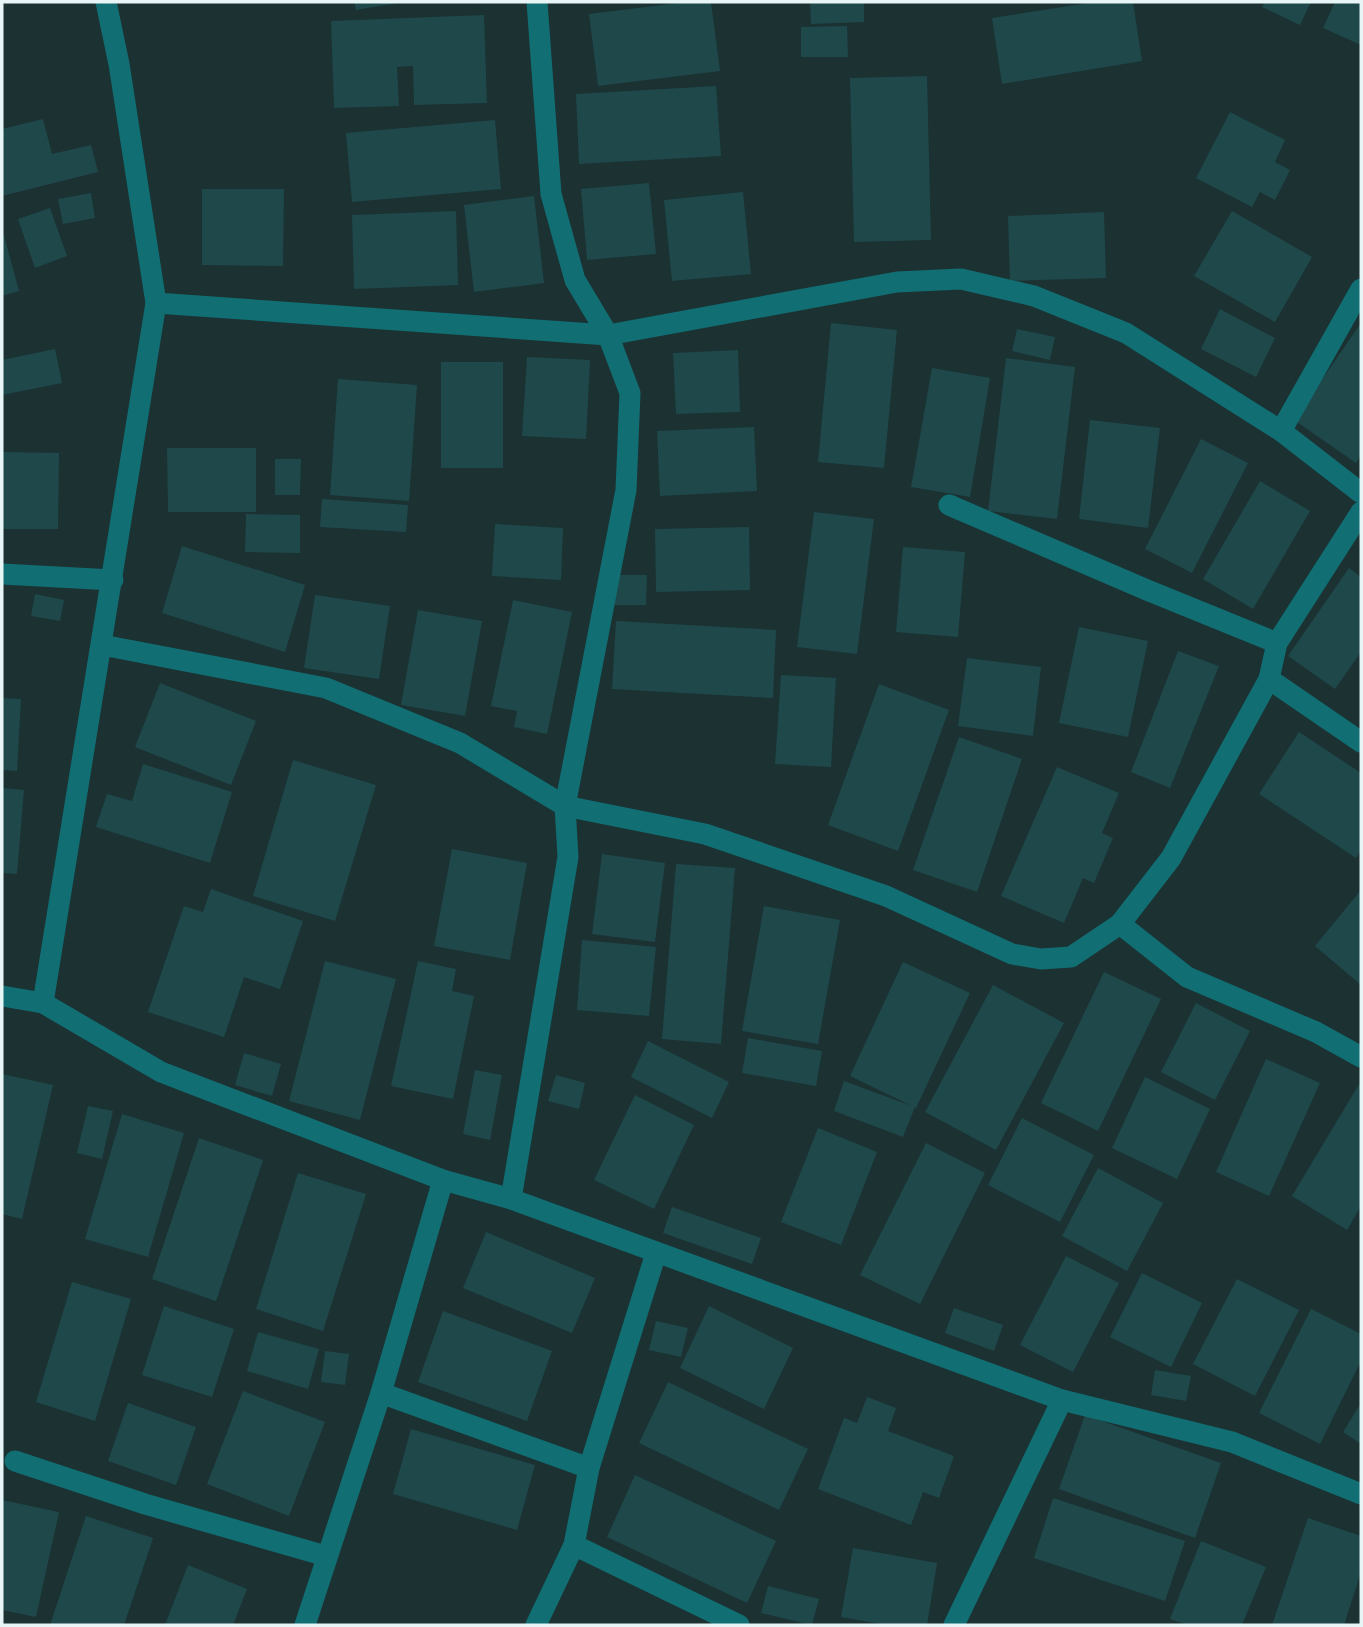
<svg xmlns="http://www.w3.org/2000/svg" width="1363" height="1627" viewBox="0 0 1363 1627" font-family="'Titillium Web',sans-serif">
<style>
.building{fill:#1f484b}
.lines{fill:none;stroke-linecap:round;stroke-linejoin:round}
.minor{stroke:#116e73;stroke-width:21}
</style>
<rect width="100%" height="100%" fill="#1b3132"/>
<g class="building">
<polygon points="354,2 398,2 398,3 356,10"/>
<polygon points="687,2 711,2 720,71 598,86 589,14"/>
<polygon points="810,2 864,2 864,22 811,24"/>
<polygon points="1094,2 1133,2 1142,61 1002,84 992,18"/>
<polygon points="1265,2 1311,2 1300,25 1262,7"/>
<polygon points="1335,2 1361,2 1361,45 1323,28"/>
<polygon points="484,15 487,103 414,105 413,66 397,67 399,106 334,108 331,21"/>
<polygon points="847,26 848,57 801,57 801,27"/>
<polygon points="927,76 931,240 854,242 850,78"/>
<polygon points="716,86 721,156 579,164 576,94"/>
<polygon points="1230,112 1285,140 1275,162 1290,170 1275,200 1260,192 1252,207 1196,178"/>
<polygon points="43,119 52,154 91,145 98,172 2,196 2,129"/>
<polygon points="495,120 501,189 352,202 346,133"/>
<polygon points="649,183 656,254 587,260 581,189"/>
<polygon points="202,189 284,189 283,266 202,265"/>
<polygon points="743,192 751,274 672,281 664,200"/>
<polygon points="91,193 95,218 63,224 58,199"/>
<polygon points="534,196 544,283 474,292 464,205"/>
<polygon points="50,208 67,256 35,268 18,219"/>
<polygon points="456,211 458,285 354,289 352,215"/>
<polygon points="1232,211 1312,257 1275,322 1194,276"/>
<polygon points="1104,212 1106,278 1010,281 1008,216"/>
<polygon points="2,228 19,291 2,296"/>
<polygon points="1220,309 1275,338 1256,377 1201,349"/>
<polygon points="831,323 897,330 884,468 818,462"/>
<polygon points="1361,323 1361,455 1356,463 1294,420"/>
<polygon points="1017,329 1055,337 1050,360 1012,351"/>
<polygon points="55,349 62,383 2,395 2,360"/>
<polygon points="738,350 740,412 676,414 673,353"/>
<polygon points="527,357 590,360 586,439 522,436"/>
<polygon points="1006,358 1075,367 1057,519 988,511"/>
<rect x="441" y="362" width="62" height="106"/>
<polygon points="932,368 990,378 970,497 911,487"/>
<polygon points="338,379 417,385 409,501 330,495"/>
<polygon points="1090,420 1160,428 1148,528 1079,519"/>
<polygon points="754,427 757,491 660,496 657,431"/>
<polygon points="1201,439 1248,463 1192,573 1145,549"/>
<polygon points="167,448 256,448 256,512 168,512"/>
<polygon points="2,452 59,453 58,529 2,529"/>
<polygon points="275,459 301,459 300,495 275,495"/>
<polygon points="1260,481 1310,511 1253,609 1203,579"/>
<polygon points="322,499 408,505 406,532 320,527"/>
<polygon points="814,512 874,519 857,654 797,647"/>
<polygon points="246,514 300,515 300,553 245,552"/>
<polygon points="495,524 563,528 561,580 492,576"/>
<polygon points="749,527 750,590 656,592 655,529"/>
<polygon points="182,546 305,585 285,652 162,613"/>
<polygon points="903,547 965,552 958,637 896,632"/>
<polygon points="1349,568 1361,577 1361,652 1335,689 1288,656"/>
<polygon points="615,575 647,575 646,605 614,605"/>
<polygon points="35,594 64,600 60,621 31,616"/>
<polygon points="315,595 390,606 379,679 304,668"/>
<polygon points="513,600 572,612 547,734 514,727 517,711 491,706"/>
<polygon points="418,610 482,621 465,716 401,705"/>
<polygon points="616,621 776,630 773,698 612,689"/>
<polygon points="1079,627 1148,641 1128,737 1059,723"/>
<polygon points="1178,651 1219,666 1170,788 1131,772"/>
<polygon points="967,658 1041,667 1033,736 958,726"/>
<polygon points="781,675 836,678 831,767 775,764"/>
<polygon points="160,683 256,721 231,785 135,747"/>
<polygon points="879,684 949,710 898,851 828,825"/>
<polygon points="2,698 21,699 17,771 2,770"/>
<polygon points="1299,732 1361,773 1361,850 1356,858 1259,794"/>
<polygon points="959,737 1022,759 977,892 913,870"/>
<polygon points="293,760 376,785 335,921 253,896"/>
<polygon points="143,764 232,792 210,863 96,827 107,794 132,801"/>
<polygon points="1057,767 1119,793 1102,833 1113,838 1094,883 1083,878 1064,923 1001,896"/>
<polygon points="2,788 24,790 17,874 2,873"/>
<polygon points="452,849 527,863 510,960 434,946"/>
<polygon points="602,854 665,863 655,942 592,934"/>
<polygon points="676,864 735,868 721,1044 662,1039"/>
<polygon points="211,889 303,921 280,989 244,977 224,1037 148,1012 184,906 203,912"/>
<polygon points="1361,890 1361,985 1315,946"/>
<polygon points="764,906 840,920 818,1044 742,1031"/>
<polygon points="582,940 656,947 649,1016 577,1010"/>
<polygon points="325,961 396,979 360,1120 289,1101"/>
<polygon points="418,961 456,969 452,991 474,996 453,1099 391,1086"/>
<polygon points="903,962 970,993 916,1108 915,1107 903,1137 834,1111 844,1081 912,1106 850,1076"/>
<polygon points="1104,972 1161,999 1098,1131 1041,1103"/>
<polygon points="993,985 1064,1023 996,1150 925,1112"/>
<polygon points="1196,1003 1250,1031 1215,1100 1161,1072"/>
<polygon points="748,1038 822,1051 816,1086 742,1073"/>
<polygon points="648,1041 729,1082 712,1118 631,1077"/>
<polygon points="244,1053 281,1064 272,1096 235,1085"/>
<polygon points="1266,1059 1320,1083 1269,1196 1216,1172"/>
<polygon points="475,1070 502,1075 490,1140 463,1134"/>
<polygon points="2,1074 53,1085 22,1219 2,1214"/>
<polygon points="556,1075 585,1083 579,1109 548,1101"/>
<polygon points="1145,1077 1210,1109 1177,1179 1112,1148"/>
<polygon points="1361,1081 1361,1206 1347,1230 1292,1196"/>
<polygon points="635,1095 694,1125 654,1209 594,1180"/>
<polygon points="88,1106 113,1111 102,1159 77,1153"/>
<polygon points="122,1114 184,1133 148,1257 85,1239"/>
<polygon points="1022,1118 1094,1155 1060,1222 988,1185"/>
<polygon points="818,1128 877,1152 841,1245 781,1222"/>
<polygon points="199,1138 263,1160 216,1301 152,1279"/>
<polygon points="926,1143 985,1173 920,1304 860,1275"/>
<polygon points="1098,1168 1163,1203 1127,1271 1062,1236"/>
<polygon points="298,1173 366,1194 323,1331 256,1309"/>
<polygon points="672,1207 761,1238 752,1264 663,1233"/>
<polygon points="486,1232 595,1278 572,1333 463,1288"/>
<polygon points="1066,1256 1119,1283 1073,1372 1020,1345"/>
<polygon points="1142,1273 1202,1303 1171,1367 1110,1337"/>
<polygon points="1237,1279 1299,1310 1255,1396 1193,1364"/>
<polygon points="72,1282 131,1299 95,1421 36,1402"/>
<polygon points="164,1306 234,1329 212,1397 142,1375"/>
<polygon points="709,1306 793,1348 764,1409 680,1368"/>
<polygon points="954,1308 1003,1325 994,1351 945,1333"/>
<polygon points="1311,1309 1361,1334 1361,1361 1320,1444 1259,1413"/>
<polygon points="443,1311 552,1351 527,1421 418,1382"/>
<polygon points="656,1321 688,1328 681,1357 649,1350"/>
<polygon points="258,1332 319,1349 308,1389 247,1371"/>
<polygon points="325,1351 349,1354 345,1385 321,1382"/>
<polygon points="1155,1370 1191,1376 1186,1401 1151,1395"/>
<polygon points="668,1382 808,1449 779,1510 639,1443"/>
<polygon points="243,1391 325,1422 289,1516 207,1484"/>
<polygon points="867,1397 896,1408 888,1431 954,1456 939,1498 923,1492 911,1525 818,1489 844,1418 857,1423"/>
<polygon points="128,1403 196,1427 176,1485 108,1461"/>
<polygon points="1361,1403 1361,1444 1343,1432"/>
<polygon points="1085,1415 1221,1463 1195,1538 1059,1489"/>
<polygon points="411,1429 535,1465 517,1530 393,1494"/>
<polygon points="635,1475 776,1541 747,1603 607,1537"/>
<polygon points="1053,1498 1185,1541 1165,1601 1034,1558"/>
<polygon points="2,1500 59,1512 36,1617 2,1610"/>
<polygon points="86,1516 153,1538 124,1625 50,1625"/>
<polygon points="1308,1518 1361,1536 1361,1572 1344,1625 1272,1625"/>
<polygon points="1201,1541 1266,1567 1242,1625 1187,1625 1170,1619"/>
<polygon points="853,1548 937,1563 927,1625 886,1625 841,1617"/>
<polygon points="188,1565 247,1589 233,1625 165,1625"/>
<polygon points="768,1586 819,1599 812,1625 761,1613"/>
</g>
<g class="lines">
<g class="minor">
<polyline points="156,303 608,335 897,282 961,279 1034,296 1126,333 1281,431 1361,493"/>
<polyline points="1281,431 1361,289"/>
<polyline points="949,505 1147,590 1277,643"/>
<polyline points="2,574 113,580"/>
<polyline points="102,645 326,688 460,743 565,806 705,834 886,896 1012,954 1041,959 1071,957 1120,924 1171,858 1269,679 1277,643 1361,512"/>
<polyline points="1269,679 1361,742"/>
<polyline points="1120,924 1187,977 1316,1032 1361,1057"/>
<polyline points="2,996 43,1003 161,1072 443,1180 511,1199 1062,1400 1232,1442 1361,1494"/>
<polyline points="43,1003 156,303 119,64 106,2"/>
<polyline points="511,1199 568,857 565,806 626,490 630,393 608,335 575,280 551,194 537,2"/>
<polyline points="381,1393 589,1468"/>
<polyline points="15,1461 145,1504 326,1556"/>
<polyline points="574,1545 739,1625"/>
<polyline points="305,1625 381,1393 443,1180"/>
<polyline points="536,1625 574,1545 589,1468 656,1253"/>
<polyline points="954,1625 1062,1400"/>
</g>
</g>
<rect width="1363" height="1627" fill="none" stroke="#e7f5f6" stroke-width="7"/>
</svg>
